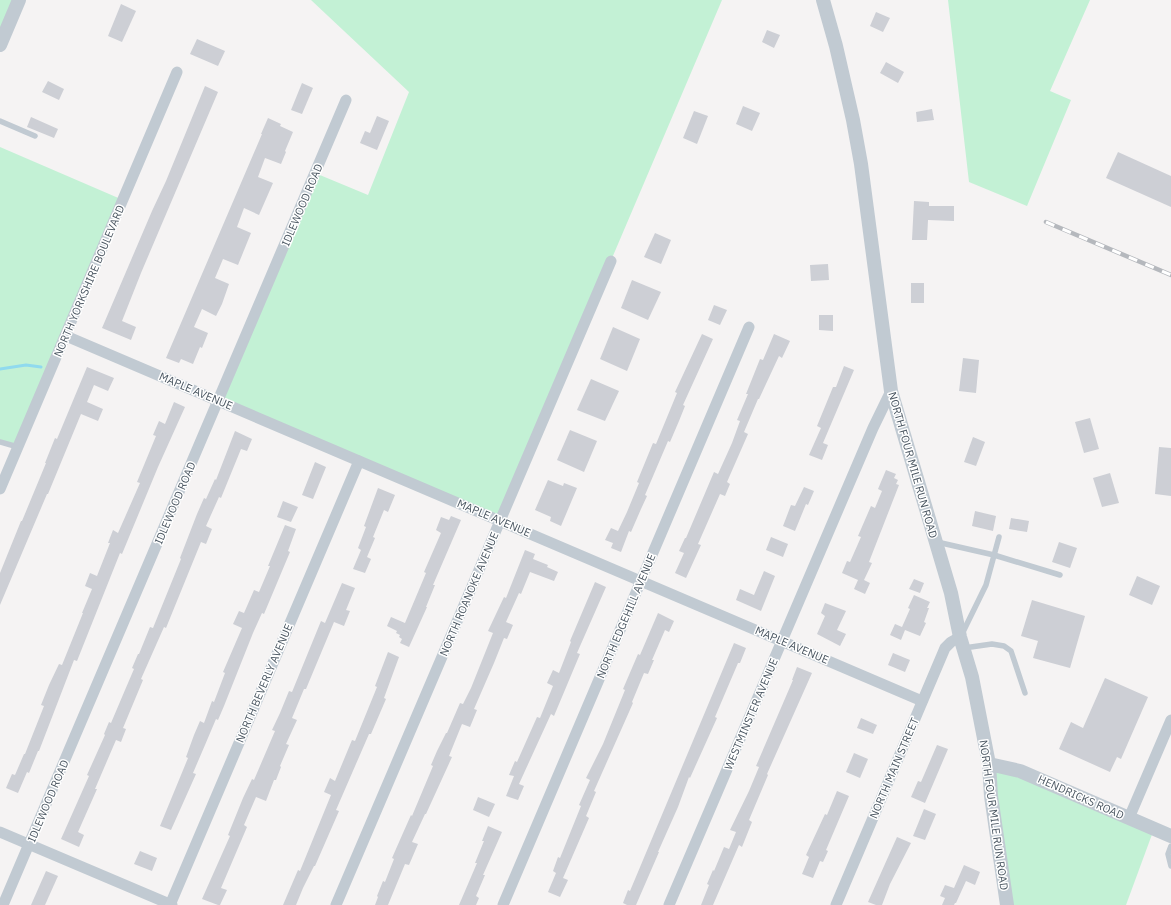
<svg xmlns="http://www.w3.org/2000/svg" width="1171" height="905" viewBox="0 0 1171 905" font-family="'IBM Plex Sans',sans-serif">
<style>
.green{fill:#c3f1d5}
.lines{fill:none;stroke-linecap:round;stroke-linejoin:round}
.stream{stroke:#90daee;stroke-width:3}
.building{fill:#cdcfd5}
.service{stroke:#c1cad2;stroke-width:5.5}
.minor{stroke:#c1cad2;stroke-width:11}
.tertiary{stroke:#c1cad2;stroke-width:14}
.rail-casing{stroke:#b5b8bd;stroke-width:4.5}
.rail{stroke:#fff;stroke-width:3;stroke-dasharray:9;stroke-linecap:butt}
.labels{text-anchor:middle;stroke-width:3;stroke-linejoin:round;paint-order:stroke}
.street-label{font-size:11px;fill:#4a5661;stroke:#fff}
</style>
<rect width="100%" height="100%" fill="#f5f3f3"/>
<g class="green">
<polygon points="0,0 19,0 0,45"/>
<polygon points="311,0 722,0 500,521 218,401 315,173 368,195 409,92"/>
<polygon points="948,0 1090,0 1050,91 1071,100 1027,206 969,182"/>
<polygon points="0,147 123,200 17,449 0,442"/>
<polygon points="989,764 1154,829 1126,905 1007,905"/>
</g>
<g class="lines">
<polyline class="stream" points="0,369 26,365 41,367"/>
</g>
<g class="building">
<polygon points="121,4 136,11 122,42 108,36"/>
<polygon points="876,12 890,18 883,32 870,26"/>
<polygon points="767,30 780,35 774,48 762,42"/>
<polygon points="197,39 225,51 218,66 190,54"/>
<polygon points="886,62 904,72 898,83 880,73"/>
<polygon points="48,81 64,89 59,100 42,92"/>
<polygon points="302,83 313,88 302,114 291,110"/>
<polygon points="205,86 218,92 141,273 122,321 136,327 131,340 102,328 152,211 166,181"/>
<polygon points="743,106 760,113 752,131 736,124"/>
<polygon points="932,109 934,120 917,122 916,112"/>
<polygon points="694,111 708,116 697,144 683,138"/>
<polygon points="377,116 389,121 377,150 360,143 365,131 370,133"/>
<polygon points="31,117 58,129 54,138 27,127"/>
<polygon points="268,118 281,124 280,126 293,132 285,151 286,152 281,164 265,158 258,177 273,183 259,215 244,208 237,227 251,233 238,265 223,259 215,278 229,284 222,304 216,316 202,309 194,327 208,333 202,348 200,347 193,364 181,359 179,363 166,358 262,134 261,134"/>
<polygon points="1118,152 1171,176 1171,207 1106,178"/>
<polygon points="914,201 929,202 929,206 954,206 954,221 928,220 927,240 912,240"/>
<polygon points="655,233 671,240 661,264 644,257"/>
<polygon points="828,264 829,280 811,281 810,265"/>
<polygon points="632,280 661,292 648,320 621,308"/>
<rect x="911" y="283" width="13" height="20"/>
<polygon points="714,305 727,310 720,325 708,320"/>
<polygon points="819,315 833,315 833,331 819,330"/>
<polygon points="613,327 640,339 627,371 600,359"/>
<polygon points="702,334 713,339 683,405 685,406 679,421 670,442 668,441 645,495 647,496 641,509 631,532 629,531 621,552 611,548 613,543 605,540 611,528 618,531 627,512 639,483 637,482 653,443 656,444 677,393 675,392"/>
<polygon points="774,334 790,341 782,358 779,356 759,399 758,399 744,432 748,434 727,482 730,484 725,496 720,494 698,544 701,545 686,578 675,573 684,553 679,551 685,538 686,538 714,472 718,474 732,443 740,421 737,420 748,394 746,394 760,359 763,360"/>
<polygon points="963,358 979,360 976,393 959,391"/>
<polygon points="844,366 854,370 823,443 828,445 822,460 809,455 821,428 817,426 833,387 836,387"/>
<polygon points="87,367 114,378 108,391 94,385 87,402 103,409 98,421 81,414 48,494 47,494 0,605 0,573 21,521 22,521 46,463 45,463 55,438 57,439"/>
<polygon points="591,379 619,391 605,421 577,410"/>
<polygon points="174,402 185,407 158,467 122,554 120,553 77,661 74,660 39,751 38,751 29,773 27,772 18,793 6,788 12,774 15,775 24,754 25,754 44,706 41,705 49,685 59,664 62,665 83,613 82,613 92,589 85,586 90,573 97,576 110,543 108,543 113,530 118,533 140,483 137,482 156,436 153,435 159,421 165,424"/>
<polygon points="1090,418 1099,449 1084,453 1075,422"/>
<polygon points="570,430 597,441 584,472 557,460"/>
<polygon points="235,431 252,439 247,451 241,449 221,498 219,497 206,526 212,529 206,544 201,542 166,628 164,627 141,679 143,680 123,728 126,729 121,742 116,740 95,789 97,789 78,832 84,835 79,847 61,839 89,776 87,775 105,735 104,734 109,722 111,723 125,690 134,669 132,668 138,654 139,654 150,627 153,628 181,559 180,558 197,514 204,498 206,499 215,479 216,480"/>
<polygon points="973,437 985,442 976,466 964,462"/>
<polygon points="1159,447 1171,448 1171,496 1155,494"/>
<polygon points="315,462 326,467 313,499 302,495"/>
<polygon points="886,470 896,474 894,478 898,480 896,484 899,485 869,562 872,563 864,580 870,583 865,594 854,589 858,580 842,573 847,561 850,562 861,537 858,536 871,506 875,508 882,491 878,489"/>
<polygon points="1110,473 1119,503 1102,507 1093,478"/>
<polygon points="548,480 563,486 564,483 577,488 561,526 550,521 551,517 535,510"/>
<polygon points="804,487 814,491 808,505 806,504 795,531 783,526 791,505 795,506"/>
<polygon points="378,488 395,495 388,512 384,510 373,537 375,538 367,557 371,559 365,573 353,569 361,550 358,548 366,527 364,526"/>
<polygon points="283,501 298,507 291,522 277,517"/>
<polygon points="975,511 996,516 993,531 972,526"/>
<polygon points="451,516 461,520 433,585 435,585 426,607 427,607 409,647 400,643 402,639 399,637 400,635 396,633 397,631 387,626 391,617 405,623 426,573 424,572 441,533 436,530 441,517 449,520"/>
<polygon points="1011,518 1029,521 1027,532 1009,529"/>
<polygon points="285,525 296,529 288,551 290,552 264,614 262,613 253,633 224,706 218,720 216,719 205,745 193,773 196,774 171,830 160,826 188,758 186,757 194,735 200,721 204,723 212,701 214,702 225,673 223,672 242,628 233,624 239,611 244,613 254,590 259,592 270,566 268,566"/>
<polygon points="771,537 788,544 783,557 766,550"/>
<polygon points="1059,542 1077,548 1070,568 1052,562"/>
<polygon points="525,550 535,554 533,559 548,565 547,567 558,572 554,581 530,572 521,594 519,593 506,622 513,625 507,639 504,638 494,663 474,709 477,710 470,727 462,724 449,756 452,757 426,814 425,814 412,842 418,844 409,865 405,864 388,905 375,905 378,897 377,896 383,881 385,882 394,859 392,858 403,833 411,815 412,816 433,766 431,765 437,751 446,733 447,733 460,703 463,704 471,688 493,633 488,631 504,597 506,598"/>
<polygon points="764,571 775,576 761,611 736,600 740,589 754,595"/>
<polygon points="1137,576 1160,586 1152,605 1129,595"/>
<polygon points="914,579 924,583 920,593 909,589"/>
<polygon points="595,582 606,587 577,653 580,654 554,716 551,714 519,784 524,786 518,800 506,796 514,776 509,775 515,761 517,762 537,717 540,718 553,686 547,683 553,670 559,673 571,642 570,641"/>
<polygon points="342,583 355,588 346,610 350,611 344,626 334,622 306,689 304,689 292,718 297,720 286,744 289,745 280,766 281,767 276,780 274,780 266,801 256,797 244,825 247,827 221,888 227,890 220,905 218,905 202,899 230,836 228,835 243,798 252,779 254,780 275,731 272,730 280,713 289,691 292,692 321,621 325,623"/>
<polygon points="914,595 930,602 927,608 929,608 924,622 926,623 920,636 905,630 901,640 890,635 895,624 902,627 910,609 908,608"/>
<polygon points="1032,600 1085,616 1070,668 1033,658 1038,641 1021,636"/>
<polygon points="825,603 846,611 837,630 846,634 840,646 817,634 825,616 821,613"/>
<polygon points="658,613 674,621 669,632 665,630 652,660 654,660 648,674 644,673 632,702 633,703 594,791 596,792 586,816 589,818 563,878 568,880 560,897 548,892 556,873 553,871 558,857 560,858 581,806 579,805 590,780 586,778 603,744 625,690 623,689 638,654 640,655"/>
<polygon points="734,643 746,648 740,663 738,663 715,717 717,718 690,778 689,777 678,807 658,852 659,852 636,905 627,905 623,903 628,890 630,891"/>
<polygon points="388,652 399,657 384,698 386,699 371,734 369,734 336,810 339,811 315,866 314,866 303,888 296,905 283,905 298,870 300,871 331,795 324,792 330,778 335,781 352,740 355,741 377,687 375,686"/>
<polygon points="893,653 910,660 905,672 888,665"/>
<polygon points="797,667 812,673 767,774 768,775 749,820 752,822 742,847 739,845 713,905 701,905 709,885 707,884 713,870 714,871 724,847 729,849 736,832 730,830 749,791 759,767 756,766 793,680 792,680"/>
<polygon points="1105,678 1148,697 1121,759 1117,757 1110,772 1059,749 1071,722 1083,728"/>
<polygon points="861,718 877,725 873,734 857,728"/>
<polygon points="937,745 948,749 925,803 911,797 918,781 921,782"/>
<polygon points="854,753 868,759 860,778 846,772"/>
<polygon points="837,791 849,796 826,850 828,851 823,862 820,861 813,878 802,874 809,857 806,855 825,814 827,815"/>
<polygon points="478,797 495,804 489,817 473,810"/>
<polygon points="924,809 936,814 925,840 913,836"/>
<polygon points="488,826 502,832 483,875 485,875 476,896 479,898 476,905 459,905 477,863 475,863 484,841 482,841"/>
<polygon points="897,837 911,843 890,884 882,905 876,905 868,902"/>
<polygon points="140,851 157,858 152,871 134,864"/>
<polygon points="964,865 980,872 975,885 966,881 956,903 955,903 954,905 942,905 945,898 940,896 945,885 954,888"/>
<polygon points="46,871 58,876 45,905 31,905"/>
</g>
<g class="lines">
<g class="service">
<polyline points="0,121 35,136"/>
<polyline points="0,442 18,447"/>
<polyline points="937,542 994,555 1060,575"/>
<polyline points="962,634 986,585 999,537"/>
<polyline points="964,648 992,644 1004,646 1011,651 1025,693"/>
<polyline points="1171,846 1168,854 1171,866"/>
</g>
<g class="minor">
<polyline points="66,336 922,701"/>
<polyline points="0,489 177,72"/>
<polyline points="1129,818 1171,720"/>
<polyline points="0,832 172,905"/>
<polyline points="3,905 346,100"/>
<polyline points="170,905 359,461"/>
<polyline points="336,905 611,261"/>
<polyline points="503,905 749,327"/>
<polyline points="669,905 873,428 891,391"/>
<polyline points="836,905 945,648 951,642 960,637"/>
</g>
<g class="tertiary">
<polyline points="823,0 836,46 853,120 861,164 891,391 951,593 960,637 972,677 989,764 991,796 1007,905"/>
<polyline points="0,45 19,0"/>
<polyline points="989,764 1020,771 1171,836"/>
</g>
<defs>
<polyline id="rail" points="1046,222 1171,275"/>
</defs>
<use href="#rail" class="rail-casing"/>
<use href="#rail" class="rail"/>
</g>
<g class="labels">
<g class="street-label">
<text transform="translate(302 205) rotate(-67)" y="4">IDLEWOOD ROAD</text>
<text transform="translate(89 281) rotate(-67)" y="4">NORTH YORKSHIRE BOULEVARD</text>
<text transform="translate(196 391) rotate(23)" y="4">MAPLE AVENUE</text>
<text transform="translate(913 465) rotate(74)" y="4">NORTH FOUR MILE RUN ROAD</text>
<text transform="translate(175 503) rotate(-67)" y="4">IDLEWOOD ROAD</text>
<text transform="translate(494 518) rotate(23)" y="4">MAPLE AVENUE</text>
<text transform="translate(469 594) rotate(-67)" y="4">NORTH ROANOKE AVENUE</text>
<text transform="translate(626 616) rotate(-67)" y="4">NORTH EDGEHILL AVENUE</text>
<text transform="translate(792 645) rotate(23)" y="4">MAPLE AVENUE</text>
<text transform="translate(264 683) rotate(-67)" y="4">NORTH BEVERLY AVENUE</text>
<text transform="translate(751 714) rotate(-67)" y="4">WESTMINSTER AVENUE</text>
<text transform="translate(894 768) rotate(-67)" y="4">NORTH MAIN STREET</text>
<text transform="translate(1081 797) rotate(24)" y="4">HENDRICKS ROAD</text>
<text transform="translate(48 801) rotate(-67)" y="4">IDLEWOOD ROAD</text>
<text transform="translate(994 815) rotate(82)" y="4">NORTH FOUR MILE RUN ROAD</text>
</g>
</g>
</svg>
